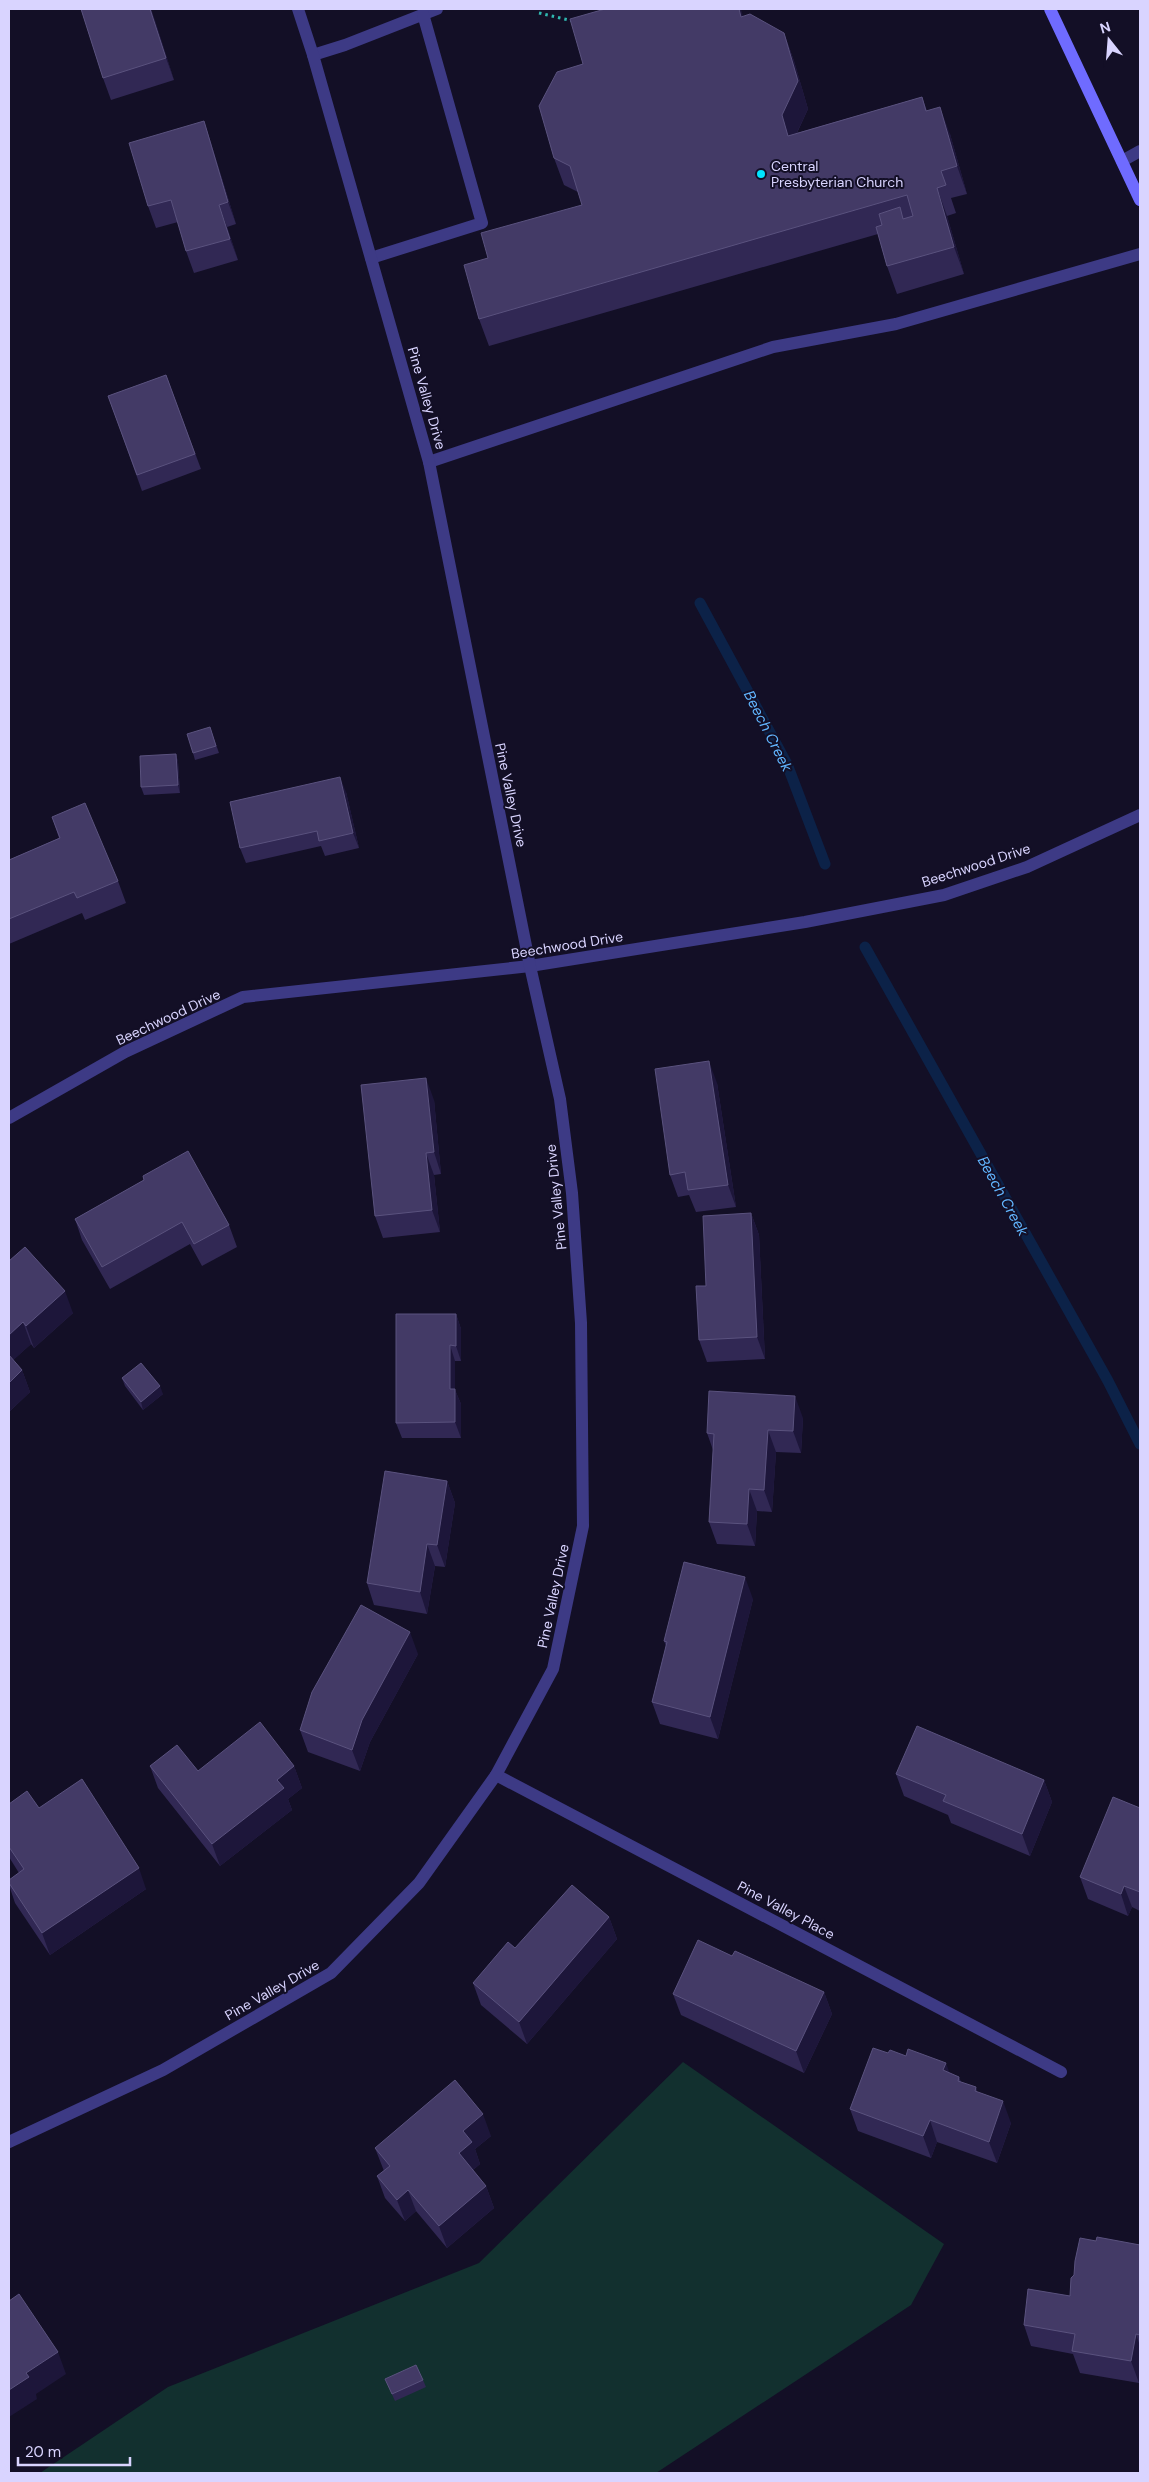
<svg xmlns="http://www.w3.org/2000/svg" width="1149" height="2482" viewBox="0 0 1149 2482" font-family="'DM Sans',sans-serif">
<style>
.green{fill:#12302f}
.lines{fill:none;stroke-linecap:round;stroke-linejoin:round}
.stream{stroke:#0c2248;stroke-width:11}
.path{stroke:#2fb8b0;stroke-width:3;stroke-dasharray:2.5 4;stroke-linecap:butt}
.service{stroke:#3d3a85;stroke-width:12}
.minor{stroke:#3d3a85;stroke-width:12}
.secondary{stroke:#6f6bff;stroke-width:12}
.wall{fill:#312854}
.shaded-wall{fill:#1d163a}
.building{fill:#433a66;stroke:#5a527e}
.poi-dot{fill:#00e5ff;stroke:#130f26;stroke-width:2}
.labels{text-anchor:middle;stroke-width:4;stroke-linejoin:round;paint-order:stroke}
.poi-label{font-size:14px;fill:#d9d4ff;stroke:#130f26;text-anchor:start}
.street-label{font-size:14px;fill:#d9d4ff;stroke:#130f26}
.water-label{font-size:15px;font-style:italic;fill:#62b6ff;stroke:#130f26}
</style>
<rect width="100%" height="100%" fill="#130f26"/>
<polygon class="green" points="683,2062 944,2244 911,2305 656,2473 40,2473 168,2387 479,2263"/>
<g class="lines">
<g class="stream">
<polyline points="700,603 787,764 825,864"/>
<polyline points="865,947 1108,1381 1140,1444"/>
</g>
<polyline class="path" points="539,13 573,21"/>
<g class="service">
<polyline points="313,55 345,45 437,9"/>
<polyline points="1122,161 1140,151"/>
<polyline points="371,258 482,223 423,14"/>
<polyline points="429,462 773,347 896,324 1140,254"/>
</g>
<g class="minor">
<polyline points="9,1118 125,1052 243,997 530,966 805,922 944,895 1027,867 1140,815"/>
<polyline points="496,1775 1061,2072"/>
<polyline points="9,2142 163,2070 331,1973 419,1883 496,1775 553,1669 583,1526 581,1323 572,1193 560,1099 530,966 429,462 313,55 298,9"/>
</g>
<polyline class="secondary" points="1050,9 1140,200"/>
</g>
<g class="wall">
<polygon points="81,9 151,9 174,80 111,100 103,78"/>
<polygon points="743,17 784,33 794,61 808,109 797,133 922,97 927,111 950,134 967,194 951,198 956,213 947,216 964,274 897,294 887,266 878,234 489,346 479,319 488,258 582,205 578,192 564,185 554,158 583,64"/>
<polygon points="204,121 211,143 236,224 227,227 238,260 194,273 186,251 178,222 156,228 148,206"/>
<polygon points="166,375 201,469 142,491 108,396"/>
<polygon points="210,727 219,753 195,760 193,753"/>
<polygon points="176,754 178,762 180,793 144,795 141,787"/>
<polygon points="346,792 359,848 325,856 321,846 246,863 240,848"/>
<polygon points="52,817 118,881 126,903 85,920 82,913 9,944 9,860 59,838"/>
<polygon points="717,1083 736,1207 696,1212 689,1195 678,1197 670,1175"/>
<polygon points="434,1100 441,1174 434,1175 440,1232 383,1238 375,1216"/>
<polygon points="144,1180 229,1225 237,1247 202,1266 190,1244 110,1289 82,1240 75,1219"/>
<polygon points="751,1213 759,1235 765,1359 707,1362 699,1340 706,1286"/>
<polygon points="9,1261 73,1313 34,1348 31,1344 13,1360 22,1370 30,1392 9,1412"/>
<polygon points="456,1314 461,1329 461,1361 455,1361 455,1390 461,1404 461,1438 402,1438 396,1423"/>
<polygon points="122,1378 163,1394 143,1410 125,1386"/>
<polygon points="803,1418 801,1453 776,1452 772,1512 757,1511 755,1546 717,1544 709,1522 713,1450 707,1433"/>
<polygon points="447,1481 455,1503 445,1567 435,1566 427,1614 374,1605 367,1583"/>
<polygon points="753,1599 718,1739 660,1724 652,1702 666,1646 664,1641"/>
<polygon points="418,1654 370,1742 360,1771 308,1752 300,1730"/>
<polygon points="150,1766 198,1771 294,1766 302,1788 288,1799 292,1810 220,1866 158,1788"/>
<polygon points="896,1774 1044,1780 1052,1802 1030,1856 951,1823 948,1815 904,1796"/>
<polygon points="9,1804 39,1808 146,1889 50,1955 15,1903 9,1885 9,1880 19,1873 9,1857"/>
<polygon points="1140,1808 1140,1911 1132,1907 1128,1916 1088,1899 1080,1877"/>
<polygon points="609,1917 617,1939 527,2044 481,2005 473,1983 515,1948"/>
<polygon points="732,1956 824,1992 832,2014 804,2073 681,2015 673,1994"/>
<polygon points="949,2073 959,2077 961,2082 976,2087 977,2092 1011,2123 997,2163 937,2142 931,2158 858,2131 850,2109"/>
<polygon points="491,2136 475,2149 480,2164 473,2170 486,2186 494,2208 447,2248 416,2211 405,2221 385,2198 377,2176 384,2171 375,2148"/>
<polygon points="1096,2241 1140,2245 1140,2375 1139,2383 1080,2373 1073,2354 1031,2346 1024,2325 1070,2296"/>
<polygon points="385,2379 423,2380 426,2387 395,2401"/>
</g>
<g class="shaded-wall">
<polygon points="150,9 155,20 174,80 166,58"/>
<polygon points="739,9 741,9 751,45 741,17"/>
<polygon points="784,33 794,61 808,109 792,143 788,136 782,115"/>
<polygon points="940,107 950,134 967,194 957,166"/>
<polygon points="204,121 211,143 236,224 228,202"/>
<polygon points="937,188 947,216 964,274 954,247"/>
<polygon points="219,205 227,227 238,260 230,239"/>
<polygon points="176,754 178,762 180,793 178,785"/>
<polygon points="340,777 346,792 359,848 353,833"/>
<polygon points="709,1061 717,1083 736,1207 728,1185"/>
<polygon points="426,1078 434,1100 441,1174 434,1152"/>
<polygon points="426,1153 434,1175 440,1232 432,1210"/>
<polygon points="751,1213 759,1235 765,1359 757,1337"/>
<polygon points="65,1291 73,1313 34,1348 26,1326"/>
<polygon points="456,1314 461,1329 461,1361 456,1346"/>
<polygon points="23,1322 31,1344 9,1364 9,1335"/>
<polygon points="450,1345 455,1361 455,1390 461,1404 461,1438 455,1422 450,1389"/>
<polygon points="22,1370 30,1392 9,1412 9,1383"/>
<polygon points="160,1386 163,1394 143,1410 141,1402"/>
<polygon points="795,1396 803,1418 801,1453 793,1431"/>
<polygon points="768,1430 776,1452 772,1512 764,1490"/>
<polygon points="447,1481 455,1503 445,1567 437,1545"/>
<polygon points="749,1489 757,1511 755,1546 747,1524"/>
<polygon points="427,1544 435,1566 427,1614 420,1592"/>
<polygon points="745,1577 753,1599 718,1739 710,1717"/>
<polygon points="410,1632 418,1654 370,1742 360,1771 352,1750 362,1720"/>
<polygon points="294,1766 302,1788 288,1799 292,1810 220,1866 212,1844 277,1780"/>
<polygon points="1044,1780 1052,1802 1030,1856 1022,1834"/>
<polygon points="139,1868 146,1889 50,1955 42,1933"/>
<polygon points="1124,1886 1132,1907 1128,1916 1121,1894"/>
<polygon points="609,1917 617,1939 527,2044 519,2022"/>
<polygon points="824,1992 832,2014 804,2073 796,2051"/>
<polygon points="946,2063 954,2085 943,2070"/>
<polygon points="1003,2101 1011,2123 997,2163 989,2142"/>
<polygon points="483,2114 491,2136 475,2149 480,2164 467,2175 459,2153 463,2131"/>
<polygon points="930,2120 937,2142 931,2158 923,2136"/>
<polygon points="486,2186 494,2208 447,2248 439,2226"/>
<polygon points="408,2190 416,2211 405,2221 397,2200"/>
<polygon points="1136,2334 1140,2346 1140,2375 1139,2383 1131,2361"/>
<polygon points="58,2352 66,2374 36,2394 37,2399 9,2417 9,2390 26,2373"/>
</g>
<g class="building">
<polygon points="81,9 150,9 166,58 103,78"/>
<polygon points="605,9 739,9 741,17 750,14 784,33 798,81 782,115 788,136 922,97 926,111 940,107 957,166 941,171 946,185 937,188 954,247 887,266 876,227 882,225 879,214 900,207 903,219 913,216 907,195 479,319 464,265 488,258 481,233 582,205 570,166 554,158 539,106 557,72 583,64 570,19"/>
<polygon points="204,121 228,202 219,205 230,239 186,251 171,200 148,206 129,143"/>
<polygon points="166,375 195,454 137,475 108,396"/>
<polygon points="210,727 216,746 193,753 187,734"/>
<polygon points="176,754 178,785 141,787 140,756"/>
<polygon points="340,777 353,833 319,841 317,831 240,848 230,802"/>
<polygon points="85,803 118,881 77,898 74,892 9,919 9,860 60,838 52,817"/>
<polygon points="709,1061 728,1185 688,1190 685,1172 670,1175 655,1069"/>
<polygon points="426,1078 434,1152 426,1153 432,1210 375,1216 361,1085"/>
<polygon points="188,1151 229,1225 194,1244 182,1222 102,1267 75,1219 144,1180 143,1176"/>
<polygon points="751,1213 757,1337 699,1340 696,1286 706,1286 703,1216"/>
<polygon points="25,1247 65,1291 26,1326 23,1322 9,1335 9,1261"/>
<polygon points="396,1314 456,1314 456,1346 450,1345 450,1389 455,1389 455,1422 396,1423"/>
<polygon points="9,1355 22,1370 9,1383"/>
<polygon points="141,1363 160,1386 141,1402 122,1378"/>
<polygon points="709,1391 795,1396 793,1431 768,1430 764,1490 749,1489 747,1524 709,1522 714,1434 707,1433"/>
<polygon points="385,1471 447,1481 437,1545 427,1544 420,1592 367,1583"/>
<polygon points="684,1562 745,1577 710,1717 652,1702 667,1642 664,1641"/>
<polygon points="361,1605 410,1632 362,1720 352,1750 300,1730 312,1692"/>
<polygon points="260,1722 294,1766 277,1780 284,1788 212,1844 150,1766 177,1745 198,1771"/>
<polygon points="917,1726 1044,1780 1022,1834 943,1801 946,1795 896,1774"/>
<polygon points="82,1779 139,1868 42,1933 9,1883 9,1880 24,1869 9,1847 9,1804 27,1791 39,1808"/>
<polygon points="1113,1797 1140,1808 1140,1892 1124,1886 1121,1894 1080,1877"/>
<polygon points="572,1885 609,1917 519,2022 473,1983 508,1942 515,1948"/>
<polygon points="698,1940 732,1956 735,1951 824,1992 796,2051 673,1994"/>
<polygon points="873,2048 888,2053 890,2050 906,2056 908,2049 946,2063 943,2070 959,2077 958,2081 976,2087 975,2091 1003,2101 989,2142 930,2120 923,2136 850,2109"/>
<polygon points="455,2080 483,2114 463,2131 472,2142 459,2153 486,2186 439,2226 408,2190 397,2200 377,2176 390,2166 375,2148"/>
<polygon points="1097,2237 1140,2245 1140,2335 1136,2334 1131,2361 1072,2351 1075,2334 1024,2325 1028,2289 1070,2296 1071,2278 1074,2275 1075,2261 1080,2238 1096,2241"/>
<polygon points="19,2294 58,2352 26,2373 29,2377 9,2390 9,2301"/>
<polygon points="416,2365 423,2380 392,2394 385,2379"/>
</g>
<circle class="poi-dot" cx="761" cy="174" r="5"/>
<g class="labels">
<g class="poi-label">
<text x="771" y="171">Central<tspan x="771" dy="16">Presbyterian Church</tspan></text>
</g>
<g class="street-label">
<text transform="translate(427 398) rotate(74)" y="5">Pine Valley Drive</text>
<text transform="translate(511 795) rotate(78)" y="5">Pine Valley Drive</text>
<text transform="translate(976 865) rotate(-18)" y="5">Beechwood Drive</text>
<text transform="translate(567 945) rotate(-9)" y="5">Beechwood Drive</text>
<text transform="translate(168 1017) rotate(-25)" y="5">Beechwood Drive</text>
<text transform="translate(556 1197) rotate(-96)" y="5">Pine Valley Drive</text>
<text transform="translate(553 1596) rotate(-78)" y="5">Pine Valley Drive</text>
<text transform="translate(786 1910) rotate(28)" y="5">Pine Valley Place</text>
<text transform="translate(272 1990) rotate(-30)" y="5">Pine Valley Drive</text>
</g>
<g class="water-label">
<text transform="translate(768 731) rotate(63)" y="5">Beech Creek</text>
<text transform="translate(1003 1196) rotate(61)" y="5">Beech Creek</text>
</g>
</g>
<rect width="1149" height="2482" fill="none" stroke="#d9d4ff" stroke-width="20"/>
<g transform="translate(1109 40) rotate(343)" stroke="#130f26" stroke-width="4" paint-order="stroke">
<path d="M0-4L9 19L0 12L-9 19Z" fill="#d9d4ff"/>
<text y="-8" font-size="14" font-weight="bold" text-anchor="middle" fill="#d9d4ff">N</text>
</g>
<path d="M18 2457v8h112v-8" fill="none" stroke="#d9d4ff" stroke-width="2.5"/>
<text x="25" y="2457" font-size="15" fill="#d9d4ff" stroke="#130f26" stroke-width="4" paint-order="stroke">20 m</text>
</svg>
